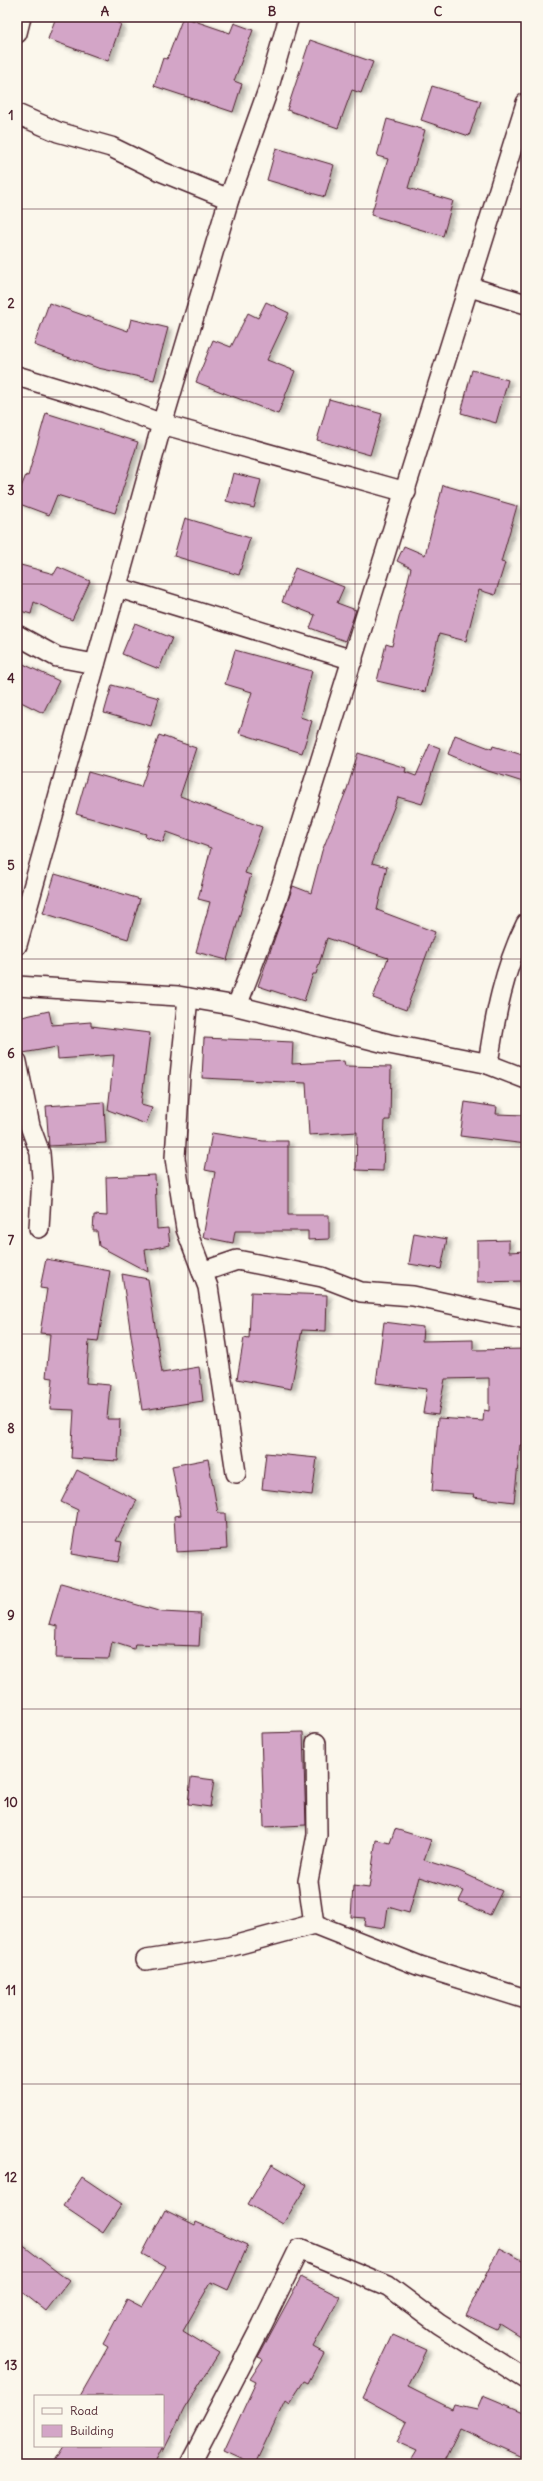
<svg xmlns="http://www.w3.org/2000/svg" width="543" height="2481" viewBox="0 0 543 2481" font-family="Delius,sans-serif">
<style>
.building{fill:#d3a5c7;stroke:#4a1f2b;filter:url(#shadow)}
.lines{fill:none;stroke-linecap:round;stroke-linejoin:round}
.minor-casing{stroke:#4a1f2b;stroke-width:22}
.minor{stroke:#fbf7ec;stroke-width:19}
.grid{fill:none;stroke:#4a1f2b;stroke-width:1;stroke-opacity:0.55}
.neatline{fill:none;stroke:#4a1f2b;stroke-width:1.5}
.grid-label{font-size:13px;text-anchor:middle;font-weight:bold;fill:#4a1f2b}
</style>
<defs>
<filter id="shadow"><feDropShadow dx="4.5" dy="2.5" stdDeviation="2" flood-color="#0004"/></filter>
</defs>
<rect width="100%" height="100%" fill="#fbf7ec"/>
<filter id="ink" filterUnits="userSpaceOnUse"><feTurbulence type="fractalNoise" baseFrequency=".025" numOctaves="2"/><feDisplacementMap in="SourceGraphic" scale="8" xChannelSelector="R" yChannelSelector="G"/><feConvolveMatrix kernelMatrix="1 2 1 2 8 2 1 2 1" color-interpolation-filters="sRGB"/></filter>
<g filter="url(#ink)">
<g class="building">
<polygon points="56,17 102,17 121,24 108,61 48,39"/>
<polygon points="183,17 230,33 234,23 253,30 234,81 242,84 233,112 154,86 163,58 167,59"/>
<polygon points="310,40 373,62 361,93 352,90 338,128 287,110"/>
<polygon points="432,86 481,101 469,136 421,120"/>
<polygon points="387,119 425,130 408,188 453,201 443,236 371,215 388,159 377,156"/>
<polygon points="276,148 334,165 325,197 267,180"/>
<polygon points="266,302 289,313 267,360 295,371 278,414 196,382 213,340 231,347 248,313 258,318"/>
<polygon points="49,303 128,331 131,319 168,328 154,380 98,368 34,345"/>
<polygon points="472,370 508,380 496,423 461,413"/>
<polygon points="329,399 382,414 370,455 317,440"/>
<polygon points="46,413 138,442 115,513 57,495 49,515 17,503 17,497 26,475 28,476"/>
<polygon points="233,473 261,480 254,508 226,501"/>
<polygon points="443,485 517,506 501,562 505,563 495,595 479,590 466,641 439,634 425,692 377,681 386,644 392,646 411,568 397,561 404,546 425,555"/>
<polygon points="185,518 250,538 239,575 174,556"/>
<polygon points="17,564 54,574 58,567 90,581 72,620 34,602 31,614 17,610"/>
<polygon points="295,568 344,587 337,603 356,610 345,641 310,628 315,615 282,602"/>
<polygon points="135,623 172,638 159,669 122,654"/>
<polygon points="235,650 312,671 300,717 312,721 302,753 239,733 252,692 225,684"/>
<polygon points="17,661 59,681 43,713 17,700"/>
<polygon points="112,685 159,698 151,726 104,713"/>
<polygon points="159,735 196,748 180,796 262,827 245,873 251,875 227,960 196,952 210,902 198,899 211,848 167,832 163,842 145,836 146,834 76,814 88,772 141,787"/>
<polygon points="455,735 492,749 493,746 526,756 526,783 485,770 448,754"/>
<polygon points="430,744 440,748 422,804 398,797 372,863 387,867 377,910 435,932 406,1010 373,998 388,958 327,938 316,974 313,974 304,1001 258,986 293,886 311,893 322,851 347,789 358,753 406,768 405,772 416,776"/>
<polygon points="55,874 140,899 128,939 43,913"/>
<polygon points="49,1011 52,1025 91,1022 91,1026 150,1033 141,1105 152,1108 146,1124 108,1110 114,1055 58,1059 57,1047 23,1053 17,1018"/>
<polygon points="204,1038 293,1042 292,1064 344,1061 345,1066 391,1067 390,1120 385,1120 383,1171 356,1170 357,1132 309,1135 306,1083 202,1078"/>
<polygon points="104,1102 106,1143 49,1146 46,1106"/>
<polygon points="465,1102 497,1107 496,1114 526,1115 526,1144 460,1136"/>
<polygon points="212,1133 263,1141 288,1141 288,1215 329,1215 329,1239 308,1240 308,1231 235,1231 233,1243 203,1237 215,1172 205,1170"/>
<polygon points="155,1175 157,1229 168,1228 170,1245 145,1250 148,1272 99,1246 97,1231 93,1231 94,1215 107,1216 106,1177"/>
<polygon points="414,1233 447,1239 441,1269 409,1264"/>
<polygon points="509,1240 509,1252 526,1251 526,1281 477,1282 477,1241"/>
<polygon points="46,1259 110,1271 98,1342 89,1341 86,1383 110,1385 107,1419 120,1419 118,1461 71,1458 74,1410 50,1409 53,1378 46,1377 50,1334 40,1333 47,1289 40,1288"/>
<polygon points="122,1274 148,1279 162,1373 199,1367 203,1401 142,1410"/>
<polygon points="251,1292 327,1295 326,1331 302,1330 291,1389 237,1379 244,1338 249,1339"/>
<polygon points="384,1322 423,1327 422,1341 473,1340 473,1350 526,1349 526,1445 520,1445 514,1502 473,1497 474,1494 432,1491 438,1418 483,1421 484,1410 489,1411 489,1378 445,1379 438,1415 423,1413 427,1389 376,1383"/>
<polygon points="266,1453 317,1458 312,1495 262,1489"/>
<polygon points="208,1459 218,1513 225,1513 227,1549 176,1552 174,1516 181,1515 172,1466"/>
<polygon points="77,1470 137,1500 116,1541 122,1542 118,1562 71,1554 78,1510 61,1502"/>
<polygon points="61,1583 162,1612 201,1614 199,1646 135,1644 134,1649 112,1642 109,1659 56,1658 57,1626 49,1624"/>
<polygon points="303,1732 306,1825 264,1827 261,1733"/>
<polygon points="191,1777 214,1780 210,1807 188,1804"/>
<polygon points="395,1829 431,1840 424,1860 459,1871 502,1891 490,1915 459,1901 464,1891 419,1877 409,1913 388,1907 385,1928 364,1925 365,1918 351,1917 353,1886 369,1888 376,1840 390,1843"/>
<polygon points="272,2164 307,2185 283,2224 248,2204"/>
<polygon points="82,2177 122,2204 103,2233 63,2206"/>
<polygon points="165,2210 195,2225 196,2222 248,2245 228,2290 211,2282 183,2331 219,2353 184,2409 163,2452 163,2396 80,2396 108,2347 103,2344 127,2299 142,2307 166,2267 142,2254"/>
<polygon points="17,2241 69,2281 46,2311 17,2288"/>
<polygon points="499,2248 526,2262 526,2340 499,2323 496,2329 466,2315"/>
<polygon points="301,2277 340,2297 313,2347 324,2353 308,2383 304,2381 289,2404 285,2401 255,2464 252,2464 224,2451 256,2382 250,2379 263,2359 258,2357"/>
<polygon points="393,2335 426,2350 408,2387 452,2409 454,2404 477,2409 483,2395 526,2413 526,2459 460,2429 443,2464 409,2464 417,2451 397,2442 407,2422 363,2398"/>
<polygon points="64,2446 163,2446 154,2464 53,2464"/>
</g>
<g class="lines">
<defs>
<g id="minor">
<polyline points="17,33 21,17"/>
<polyline points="17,114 58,132 111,147 160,171 229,199"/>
<polyline points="470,287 526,304"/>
<polyline points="17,376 106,403 162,424 406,492"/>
<polyline points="116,587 353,660"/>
<polyline points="17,635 57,657 95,664"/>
<polyline points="17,945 162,424 229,199 268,90 289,17"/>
<polyline points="17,986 178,996 237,1006 389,1044 485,1063 526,1079"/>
<polyline points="188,998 180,1076 175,1158 186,1229 208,1287 236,1473"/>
<polyline points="237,1006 276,903 526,103"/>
<polyline points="17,1062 30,1126 40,1153 42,1178 39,1228"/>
<path d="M488,1064C495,1016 504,968 526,924"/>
<polyline points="202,1272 237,1260 322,1277 361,1292 413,1296 526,1320"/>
<polyline points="314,1924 308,1881 317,1835 316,1743"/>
<polyline points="146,1960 229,1947 314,1924 420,1966 526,1999"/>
<polyline points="190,2464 262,2325 299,2249 388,2286 439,2324 526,2379"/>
</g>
</defs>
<use href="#minor" class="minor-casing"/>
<use href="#minor" class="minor"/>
</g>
</g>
<path class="grid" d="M188,17V2464M355,17V2464M17,209H526M17,397H526M17,584H526M17,772H526M17,959H526M17,1147H526M17,1334H526M17,1522H526M17,1709H526M17,1897H526M17,2084H526M17,2272H526"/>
<rect width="543" height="2481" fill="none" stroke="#fbf7ec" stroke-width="44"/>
<rect x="34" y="2395" width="130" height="52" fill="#fbf7ec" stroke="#b4a19f"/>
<rect x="42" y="2408" width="20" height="6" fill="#fbf7ec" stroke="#b4a19f"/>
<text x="70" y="2415" font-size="12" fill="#4a1f2b">Road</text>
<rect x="42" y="2425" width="20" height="12" fill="#d3a5c7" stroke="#b4a19f"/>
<text x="70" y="2435" font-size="12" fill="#4a1f2b">Building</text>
<rect x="22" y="22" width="499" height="2437" class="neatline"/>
<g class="grid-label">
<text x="105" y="16">A</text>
<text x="272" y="16">B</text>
<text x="438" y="16">C</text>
<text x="11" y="120">1</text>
<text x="11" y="308">2</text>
<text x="11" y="495">3</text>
<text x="11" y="683">4</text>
<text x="11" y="870">5</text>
<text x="11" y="1058">6</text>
<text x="11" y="1245">7</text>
<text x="11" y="1433">8</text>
<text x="11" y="1620">9</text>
<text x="11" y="1807">10</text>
<text x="11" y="1995">11</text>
<text x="11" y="2182">12</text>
<text x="11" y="2370">13</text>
</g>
</svg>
